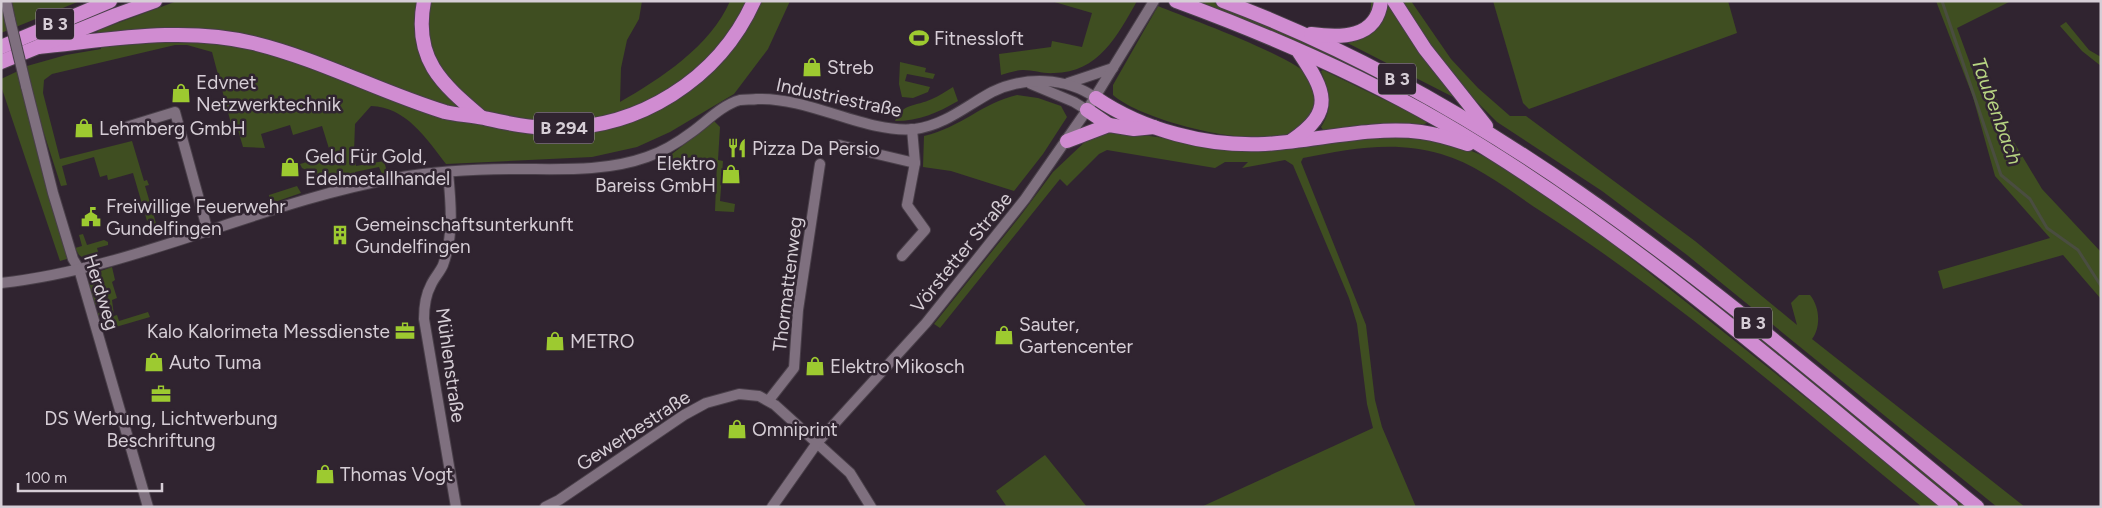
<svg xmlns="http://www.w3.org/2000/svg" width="2102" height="508" viewBox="0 0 2102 508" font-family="Figtree,sans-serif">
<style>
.green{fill:#3f4e21}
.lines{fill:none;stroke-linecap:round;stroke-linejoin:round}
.stream{stroke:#4a4d40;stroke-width:3}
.minor-casing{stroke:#493f49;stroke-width:12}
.highway-casing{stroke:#493f49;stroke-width:16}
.minor{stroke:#7f707f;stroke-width:10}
.highway{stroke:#d08cd1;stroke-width:14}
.minor-bridge-casing{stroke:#493f49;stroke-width:12;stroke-linecap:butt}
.minor-bridge{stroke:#7f707f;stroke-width:10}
.labels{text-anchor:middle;stroke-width:5;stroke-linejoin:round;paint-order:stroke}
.shield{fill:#302430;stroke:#a49ba4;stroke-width:1}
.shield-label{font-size:18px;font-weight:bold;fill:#d6ced6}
.poi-label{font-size:19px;fill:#d6ced6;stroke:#302430;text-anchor:start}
.street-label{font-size:19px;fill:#d6ced6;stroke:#302430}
.water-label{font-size:20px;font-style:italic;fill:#b7d482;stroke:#302430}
</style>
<rect width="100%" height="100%" fill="#302430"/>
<g class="green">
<polygon points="1,1 80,1 1,33"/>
<path d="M177,1H642L639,19L627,40L621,68L620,102C660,79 711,46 730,1H790L768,49L734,94L670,132L637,147L592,157L446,164C426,138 406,107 371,106L355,124L354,152L356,166L384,161L387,172L382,174L379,167L355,172L356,181L335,184L302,168L300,164L331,155L322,126L293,135L290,125L261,134L265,148L243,147L238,130L233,131L212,52L187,45H175L52,74L44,80L43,93L60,159L132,141L144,181L147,180L149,185L145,186L158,230L155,232L151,220L147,221L133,173L108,180L107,175L100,177L94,157L62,166L67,185L61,186L30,90L27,66L66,55L101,49L97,32L99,30Z"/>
<path d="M1051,1H1137C1118,35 1098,73 1054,73C1044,74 1034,70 1023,70C1016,70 1008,73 1001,75L999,54L1051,47L1052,41L1082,47L1092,13Z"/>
<polygon points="1195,1 1212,1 1361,66 1509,148 1683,276 1971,507 1957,507 1745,333 1446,119 1336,59"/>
<path d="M1371,1H1411L1451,59L1478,88L1510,116H1526L1695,241L1797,325L1791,303L1799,295H1810C1820,307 1821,327 1812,339L2025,507H1997L1687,255L1602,191L1497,122L1477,102L1461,101L1320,29C1340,30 1373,31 1371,1Z"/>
<polygon points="1493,1 1728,1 1737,33 1529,109 1523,103"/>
<polygon points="1936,1 2011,1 1957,28 1978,85 1996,96 2012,139 2042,189 2101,252 2101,299 2063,255 1943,289 1938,271 2050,238 1995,176 1973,97"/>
<path d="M1158,6C1187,18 1297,57 1312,79C1316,84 1318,94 1320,100C1314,109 1306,126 1297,131C1260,151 1144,122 1113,95V85Z"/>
<polygon points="2066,22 2089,50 2101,57 2101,66 2082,51 2060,26"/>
<polygon points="900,62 926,68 925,72 935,74 933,79 907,74 905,81 930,87 928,92 913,98 902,97 899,84"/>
<path d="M1323,70L1424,119L1427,123L1422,125L1390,123L1324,131L1321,127C1334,108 1329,92 1321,71Z"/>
<polygon points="18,71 70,258 60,261 1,86 1,79"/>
<path d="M953,87L958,101C937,113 920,121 895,121C904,102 915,107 932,99C939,96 946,91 953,87Z"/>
<path d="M1017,95L1038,98L1061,106L1067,117L1043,154L1014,191L951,171L923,167L924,136C962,127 982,103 1017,95Z"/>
<polygon points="714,121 720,127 718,160 723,161 720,201 735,204 734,212 715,211 717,163 660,168 658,165"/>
<path d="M1114,131L1200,143L1416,135L1465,148L1490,159L1573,214L1617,247L1943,507H1922C1798,406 1677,299 1542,212C1511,192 1477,164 1441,154C1395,140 1348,149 1303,158L1301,162L1366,325L1375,400L1382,427L1416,507H1201L1373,428L1367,404L1357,324L1349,298L1293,165L1285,160L1242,168L1248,162H1225L1215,168L1107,150L1099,154L1067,186L1060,179L940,328L934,324L1021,215L1053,172L1088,139L1099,134Z"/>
<polygon points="297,186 301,193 269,204 269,195"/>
<polygon points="83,234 87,245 104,240 108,242 108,245 97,248 99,255 85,259 79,255 75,248 82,246 79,235"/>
<polygon points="112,267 115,280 112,282 117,298 112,300 114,316 117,315 119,321 148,312 150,317 102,331 101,327 109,324 105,314 97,316 96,314 104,311 102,303 93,305 88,282 95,273"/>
<polygon points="1045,455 1087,507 1007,507 996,491"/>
</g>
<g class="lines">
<polyline class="stream" points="1942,1 2001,175 2030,199 2047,228 2078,250 2101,286"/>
<defs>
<g id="minor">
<polyline points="6,1 10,20"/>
<polyline points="1068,83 1113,68"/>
<polyline points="1031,84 1074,102 1087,110"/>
<polyline points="26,86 53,193 73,259 79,269 148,507"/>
<polyline points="123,128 175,112 208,232"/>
<polyline points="839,145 915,163"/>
<path d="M448,172C451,203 454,235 443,265C440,272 434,278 431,285C425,296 424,307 424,319L456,507"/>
<polyline points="902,256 925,230 907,205 915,163 912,129"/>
<path d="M1,283C137,268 261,202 396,178C435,171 476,169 516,169C560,169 605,172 647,157C662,152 680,141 692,132C707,121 722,105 740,100C745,99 752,100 757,99C810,97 866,134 915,129C945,125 966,106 992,92C1025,76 1066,77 1096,98"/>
<polyline points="769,400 794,368 798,310 820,164"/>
<polyline points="545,507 559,500 684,415 706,403 739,394 759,396 775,405 850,473 871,507"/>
<polyline points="772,507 817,443 926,323 1025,199 1087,110 1154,1"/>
</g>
<g id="highway">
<path d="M424,1C413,59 441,83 481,117"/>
<path d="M1176,1C1266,34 1356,73 1440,121C1625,228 1786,372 1951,507"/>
<path d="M1223,1C1515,110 1740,313 1977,507"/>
<polyline points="1394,1 1425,49 1486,126"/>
<path d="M1311,34C1340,38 1377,39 1381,1"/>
<polyline points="1,47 110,1"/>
<path d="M38,47C109,40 183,26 253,43C319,59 380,92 445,112C457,115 471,115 484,118C507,123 529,128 553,128C638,130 719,79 754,1"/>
<polyline points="1,62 116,15 155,1"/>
<path d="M1096,98C1143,130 1207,147 1265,144C1316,141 1370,126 1421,132C1437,134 1453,139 1468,144"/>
<polyline points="1087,110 1109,125"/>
<polyline points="1067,141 1109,125 1134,129 1154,127"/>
<path d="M1291,141C1336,111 1325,91 1299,52"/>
</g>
</defs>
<use href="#minor" class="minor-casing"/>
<use href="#highway" class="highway-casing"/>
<use href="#minor" class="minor"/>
<use href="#highway" class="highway"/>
<defs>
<polyline id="minor-bridge" points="10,20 26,86"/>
</defs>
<use href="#minor-bridge" class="minor-bridge-casing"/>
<use href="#minor-bridge" class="minor-bridge"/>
</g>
<defs>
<symbol id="stadium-bare" viewBox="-9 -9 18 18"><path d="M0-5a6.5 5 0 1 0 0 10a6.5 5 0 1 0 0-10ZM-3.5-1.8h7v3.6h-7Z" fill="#9dca30" stroke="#302430" stroke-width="2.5" paint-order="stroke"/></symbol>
<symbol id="shop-bare" viewBox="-9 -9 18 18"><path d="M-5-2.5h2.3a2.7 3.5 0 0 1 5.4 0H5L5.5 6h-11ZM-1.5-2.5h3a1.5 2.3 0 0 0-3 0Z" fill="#9dca30" stroke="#302430" stroke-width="2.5" paint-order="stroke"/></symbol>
<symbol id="restaurant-bare" viewBox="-9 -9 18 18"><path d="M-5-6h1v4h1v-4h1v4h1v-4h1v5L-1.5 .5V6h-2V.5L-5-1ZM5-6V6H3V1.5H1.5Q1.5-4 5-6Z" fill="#9dca30" stroke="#302430" stroke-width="2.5" paint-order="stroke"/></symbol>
<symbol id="civic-bare" viewBox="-9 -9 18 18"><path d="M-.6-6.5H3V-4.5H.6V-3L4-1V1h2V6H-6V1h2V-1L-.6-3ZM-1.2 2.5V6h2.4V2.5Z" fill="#9dca30" stroke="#302430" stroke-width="2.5" paint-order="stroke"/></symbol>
<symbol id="building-bare" viewBox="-9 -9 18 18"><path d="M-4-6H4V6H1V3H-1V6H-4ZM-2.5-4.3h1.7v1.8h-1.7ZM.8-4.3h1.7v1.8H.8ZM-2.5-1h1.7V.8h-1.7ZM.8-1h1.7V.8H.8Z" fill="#9dca30" stroke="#302430" stroke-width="2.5" paint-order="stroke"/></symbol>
<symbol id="office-bare" viewBox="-9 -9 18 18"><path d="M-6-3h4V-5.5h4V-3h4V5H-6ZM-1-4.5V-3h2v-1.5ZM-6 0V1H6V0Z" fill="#9dca30" stroke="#302430" stroke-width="2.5" paint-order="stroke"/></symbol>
</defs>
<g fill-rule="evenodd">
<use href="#stadium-bare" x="905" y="24" width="28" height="28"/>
<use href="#shop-bare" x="798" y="53" width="28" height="28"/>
<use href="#shop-bare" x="167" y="79" width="28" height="28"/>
<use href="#shop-bare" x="70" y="114" width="28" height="28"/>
<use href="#restaurant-bare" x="723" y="134" width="28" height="28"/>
<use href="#shop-bare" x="276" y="153" width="28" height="28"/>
<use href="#shop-bare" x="717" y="160" width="28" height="28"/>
<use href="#civic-bare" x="77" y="203" width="28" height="28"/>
<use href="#building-bare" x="326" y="221" width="28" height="28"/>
<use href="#office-bare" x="391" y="317" width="28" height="28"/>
<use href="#shop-bare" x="990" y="321" width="28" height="28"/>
<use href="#shop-bare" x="541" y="327" width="28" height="28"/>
<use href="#shop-bare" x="140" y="348" width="28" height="28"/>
<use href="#shop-bare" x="801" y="352" width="28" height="28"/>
<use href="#office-bare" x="147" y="380" width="28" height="28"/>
<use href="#shop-bare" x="723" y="415" width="28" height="28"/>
<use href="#shop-bare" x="311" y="460" width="28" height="28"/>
</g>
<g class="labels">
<g class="shield">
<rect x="36" y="8.5" width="38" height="31" rx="4"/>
<rect x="1378" y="63.5" width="38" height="31" rx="4"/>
<rect x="534" y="112.5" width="60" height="31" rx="4"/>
<rect x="1734" y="307.5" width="38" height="31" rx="4"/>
</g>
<g class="shield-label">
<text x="55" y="30">B 3</text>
<text x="1397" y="85">B 3</text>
<text x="564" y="134">B 294</text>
<text x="1753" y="329">B 3</text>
</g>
<g class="poi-label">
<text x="934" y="45">Fitnessloft</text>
<text x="827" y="74">Streb</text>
<text x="196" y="89">Edvnet<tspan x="196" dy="22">Netzwerktechnik</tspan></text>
<text x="99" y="135">Lehmberg GmbH</text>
<text x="752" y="155">Pizza Da Persio</text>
<text x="305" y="163">Geld Für Gold,<tspan x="305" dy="22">Edelmetallhandel</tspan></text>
<text x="716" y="170" text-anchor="end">Elektro<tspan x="716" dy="22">Bareiss GmbH</tspan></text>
<text x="106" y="213">Freiwillige Feuerwehr<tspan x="106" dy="22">Gundelfingen</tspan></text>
<text x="355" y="231">Gemeinschaftsunterkunft<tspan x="355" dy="22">Gundelfingen</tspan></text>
<text x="1019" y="331">Sauter,<tspan x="1019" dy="22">Gartencenter</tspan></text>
<text x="390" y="338" text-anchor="end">Kalo Kalorimeta Messdienste</text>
<text x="570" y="348">METRO</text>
<text x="169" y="369">Auto Tuma</text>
<text x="830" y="373">Elektro Mikosch</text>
<text x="161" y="425" text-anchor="middle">DS Werbung, Lichtwerbung<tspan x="161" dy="22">Beschriftung</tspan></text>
<text x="752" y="436">Omniprint</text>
<text x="340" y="481">Thomas Vogt</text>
</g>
<g class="street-label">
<text transform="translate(839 97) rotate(12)" y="7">Industriestraße</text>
<text transform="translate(961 252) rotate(-51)" y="7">Vörstetter Straße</text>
<text transform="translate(787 284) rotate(-83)" y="7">Thormattenweg</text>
<text transform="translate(102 292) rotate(73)" y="7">Herdweg</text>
<text transform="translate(451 365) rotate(82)" y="7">Mühlenstraße</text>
<text transform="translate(633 430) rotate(-33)" y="7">Gewerbestraße</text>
</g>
<g class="water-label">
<text transform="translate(1997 111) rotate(70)" y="7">Taubenbach</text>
</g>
</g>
<rect width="2102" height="508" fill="none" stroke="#d6ced6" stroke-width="5"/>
<path d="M18 483v8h144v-8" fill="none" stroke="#d6ced6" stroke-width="2.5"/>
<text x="25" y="483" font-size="15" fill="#d6ced6" stroke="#302430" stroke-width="4" paint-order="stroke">100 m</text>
</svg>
